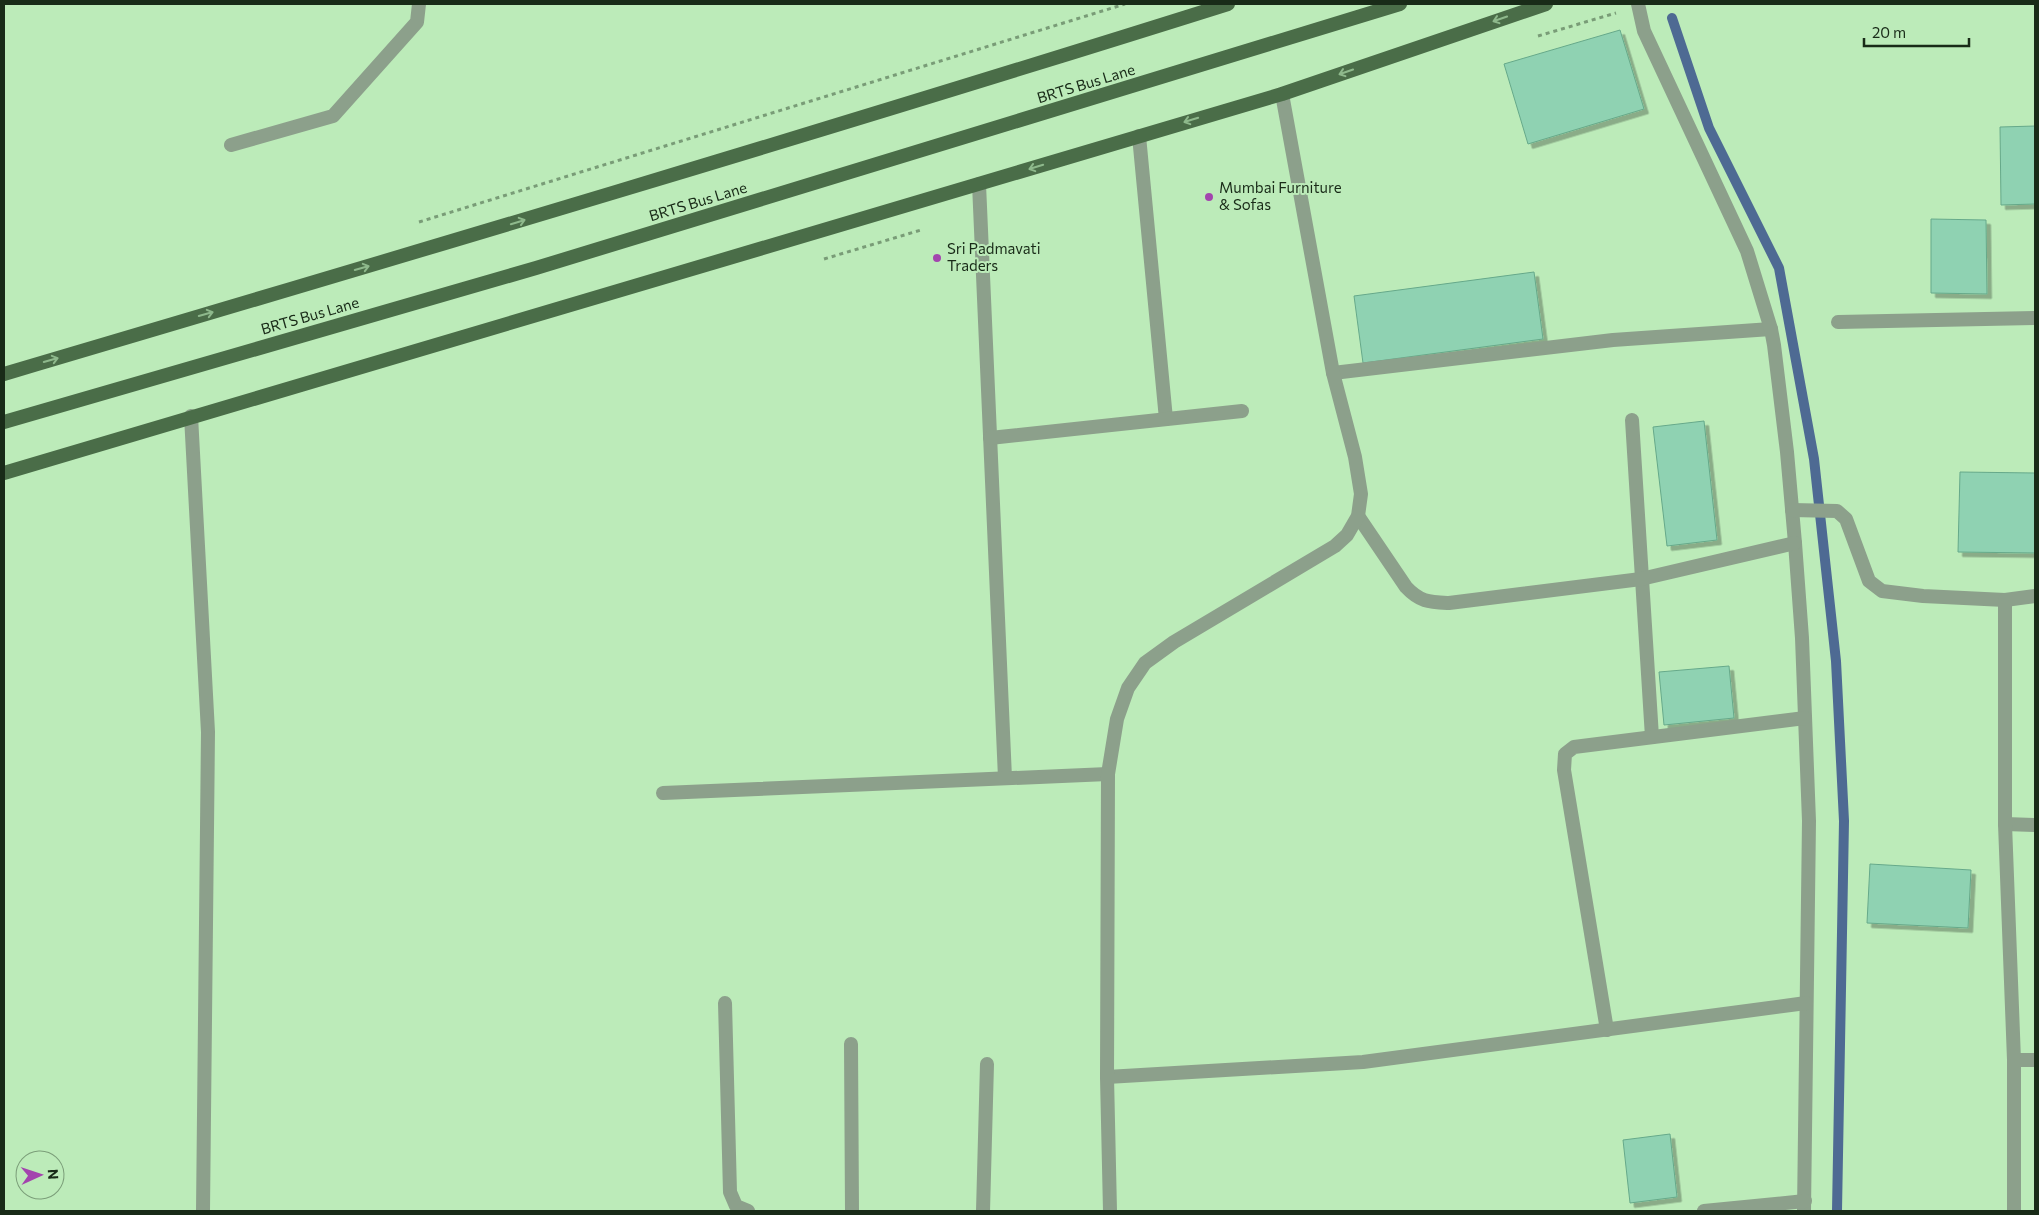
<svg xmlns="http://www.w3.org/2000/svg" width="2039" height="1215" viewBox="0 0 2039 1215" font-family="Commissioner,sans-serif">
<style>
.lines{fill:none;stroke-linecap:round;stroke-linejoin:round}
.stream{stroke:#4e6a93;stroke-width:10}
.building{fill:#8fd2b2;stroke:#66a98a;filter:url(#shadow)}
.path{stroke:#799c77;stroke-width:3;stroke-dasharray:4 4;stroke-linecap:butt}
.service{stroke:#8ca08b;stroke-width:14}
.minor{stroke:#8ca08b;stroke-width:14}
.primary{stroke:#4a6d48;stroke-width:14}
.oneway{stroke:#8eb98c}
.poi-dot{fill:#a345ae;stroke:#bcebb9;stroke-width:2}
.labels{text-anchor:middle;stroke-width:4;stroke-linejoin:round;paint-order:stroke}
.street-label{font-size:15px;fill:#192b18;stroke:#bcebb9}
.poi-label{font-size:15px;fill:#192b18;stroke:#bcebb9;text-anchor:start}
</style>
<defs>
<filter id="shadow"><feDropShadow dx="4.5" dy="4.5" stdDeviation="0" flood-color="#0004"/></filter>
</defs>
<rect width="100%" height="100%" fill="#bcebb9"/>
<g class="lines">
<polyline class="stream" points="1672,18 1709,128 1779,268 1814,459 1836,661 1844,821 1837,1211"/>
</g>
<g class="building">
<polygon points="1620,30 1644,109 1528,144 1504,64"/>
<polygon points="2035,126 2035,204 2001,205 2000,127"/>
<polygon points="1931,219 1986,220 1987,294 1931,293"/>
<polygon points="1534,272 1543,339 1363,363 1354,296"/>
<polygon points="1704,421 1717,540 1667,546 1653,427"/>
<polygon points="1960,472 2035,473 2035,553 1958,552"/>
<polygon points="1729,666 1734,718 1664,725 1659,672"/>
<polygon points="1870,864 1971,870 1968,928 1867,923"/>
<polygon points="1670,1134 1677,1197 1630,1203 1623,1140"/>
</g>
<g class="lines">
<g class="path">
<polyline points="1538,36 1616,13"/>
<polyline points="419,222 1125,4"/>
<polyline points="824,259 921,230"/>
</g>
<g class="service">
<polyline points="1333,373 1613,340 1771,329"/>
<polyline points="191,416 208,732 203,1211"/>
</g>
<g class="minor">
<polyline points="1638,4 1644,31 1747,251 1771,329 1774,345 1787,452 1795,543 1802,638 1809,821 1804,1211"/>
<polyline points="1139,136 1166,419"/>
<polyline points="231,145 333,116 417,22 419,4"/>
<polyline points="979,184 1005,778"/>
<polyline points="1838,322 2035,318"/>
<polyline points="1632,420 1652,737"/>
<polyline points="990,438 1242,411"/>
<polyline points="1792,510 1837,511 1846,519 1869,581 1882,591 1923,596 2005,600"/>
<path d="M1358,516L1406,587C1420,602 1429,602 1449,603L1641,579L1795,543"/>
<polyline points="663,793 1108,774"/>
<polyline points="2005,824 2035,825"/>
<polyline points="725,1003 730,1192 736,1206 748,1211"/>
<polyline points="1607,1030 1564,770 1565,754 1574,747 1805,718"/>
<polyline points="851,1044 852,1211"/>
<polyline points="2014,1060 2035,1060"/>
<polyline points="1107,1077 1363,1062 1806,1003"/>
<polyline points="983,1211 987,1064"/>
<polyline points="1110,1211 1107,1077 1108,774 1117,719 1128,688 1145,663 1174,642 1335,546 1347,535 1358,516 1361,494 1355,457 1333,373 1282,94"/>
<polyline points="1704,1211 1805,1201"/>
<polyline points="2014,1211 2014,1060 2005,824 2005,600 2035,596"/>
</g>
<g class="primary">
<path d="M4,374C413,253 821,132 1228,4"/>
<polyline points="4,422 536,268 1400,4"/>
<polyline points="4,473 1282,94 1546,4"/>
</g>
</g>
<defs><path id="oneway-shaft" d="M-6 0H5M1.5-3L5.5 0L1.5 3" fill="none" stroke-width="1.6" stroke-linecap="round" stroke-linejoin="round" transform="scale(1.25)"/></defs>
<g class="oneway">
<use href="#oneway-shaft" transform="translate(1500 19) rotate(161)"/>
<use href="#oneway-shaft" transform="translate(1346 72) rotate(161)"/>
<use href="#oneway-shaft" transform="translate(1191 120) rotate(163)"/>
<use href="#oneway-shaft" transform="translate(1036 167) rotate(163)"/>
<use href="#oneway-shaft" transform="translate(518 222) rotate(-17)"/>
<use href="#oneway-shaft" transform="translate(362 268) rotate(-16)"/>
<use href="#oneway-shaft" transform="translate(206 314) rotate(-16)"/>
<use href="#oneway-shaft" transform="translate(51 360) rotate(-16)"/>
</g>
<g class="poi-dot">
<circle cx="1209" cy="197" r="5"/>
<circle cx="937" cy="258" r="5"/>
</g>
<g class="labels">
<g class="street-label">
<text transform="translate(1086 84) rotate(-17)" y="5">BRTS Bus Lane</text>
<text transform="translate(698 202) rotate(-17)" y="5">BRTS Bus Lane</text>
<text transform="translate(310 316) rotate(-16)" y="5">BRTS Bus Lane</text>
</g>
<g class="poi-label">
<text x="1219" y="193">Mumbai Furniture<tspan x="1219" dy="17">&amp; Sofas</tspan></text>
<text x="947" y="254">Sri Padmavati<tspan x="947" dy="17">Traders</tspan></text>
</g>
</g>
<rect width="2039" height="1215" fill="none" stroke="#192b18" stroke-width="10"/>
<g transform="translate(40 1175) rotate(87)"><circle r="24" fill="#bcebb9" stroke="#7b9e79"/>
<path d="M0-4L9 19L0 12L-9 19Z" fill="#a345ae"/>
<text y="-8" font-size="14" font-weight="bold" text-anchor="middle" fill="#192b18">N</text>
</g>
<path d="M1864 38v8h105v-8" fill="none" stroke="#192b18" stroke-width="2.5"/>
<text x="1872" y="38" font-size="15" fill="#192b18" stroke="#bcebb9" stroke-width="4" paint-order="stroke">20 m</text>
</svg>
